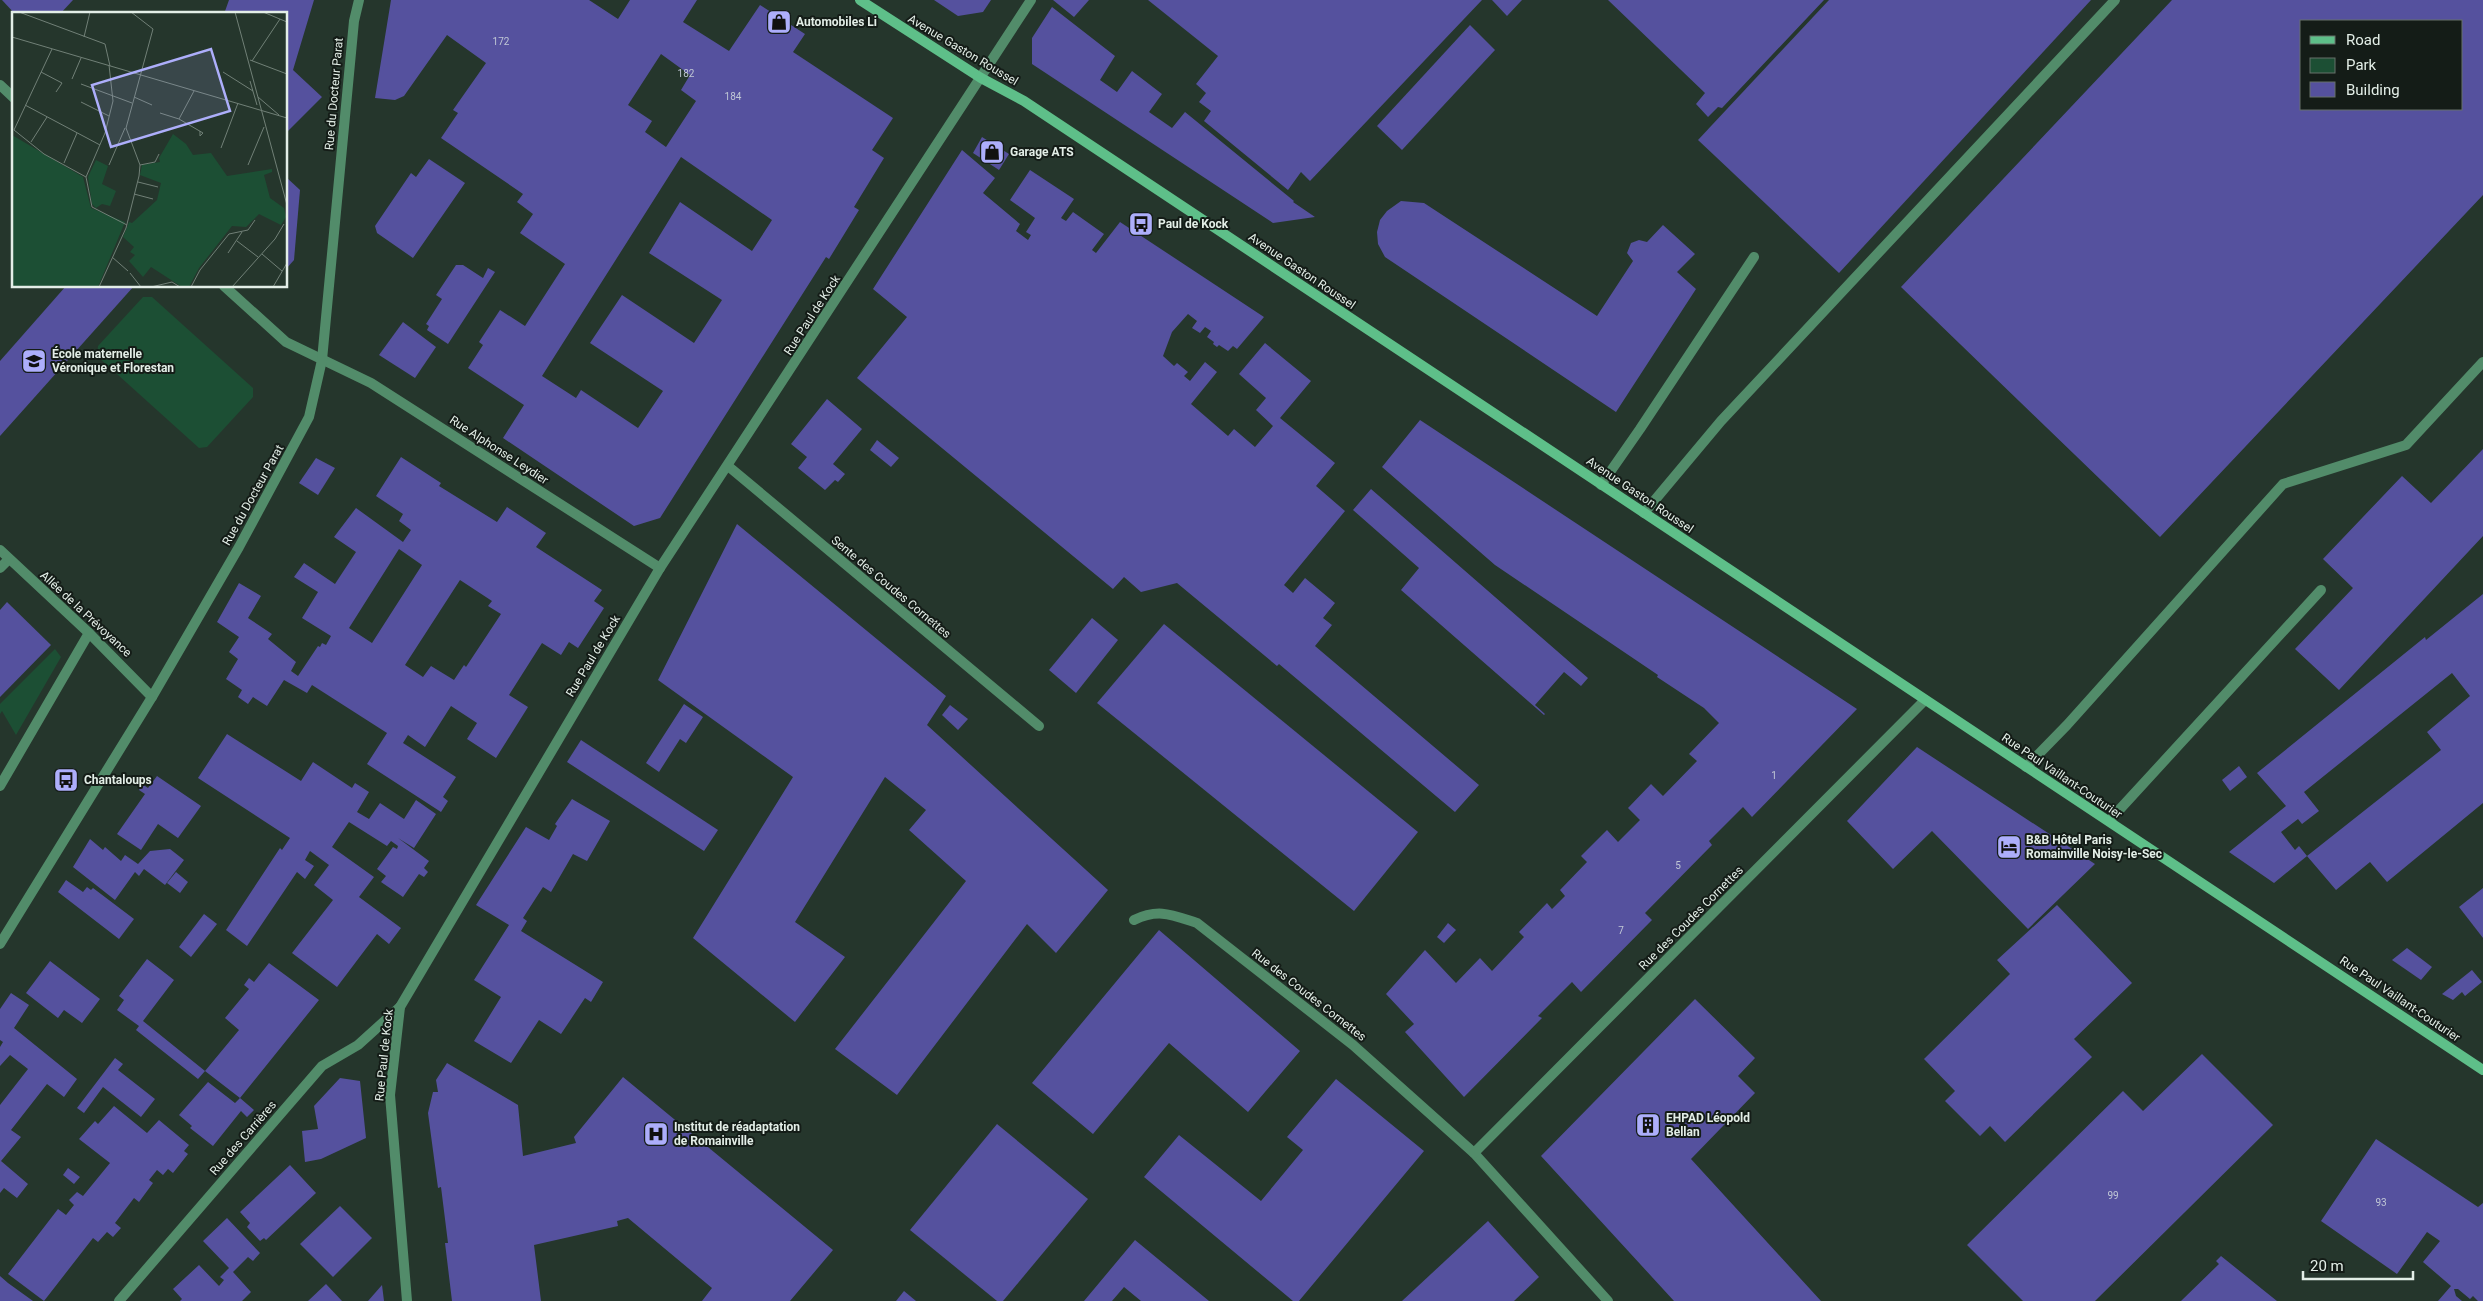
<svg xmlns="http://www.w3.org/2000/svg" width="2483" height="1301" viewBox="0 0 2483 1301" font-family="Roboto,sans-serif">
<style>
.green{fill:#1c4f34}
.building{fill:#55519e;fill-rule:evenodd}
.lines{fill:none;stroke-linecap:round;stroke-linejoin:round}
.service{stroke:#528c6a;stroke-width:10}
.pedestrian{stroke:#528c6a;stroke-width:10}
.minor{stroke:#528c6a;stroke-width:10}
.secondary{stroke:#5ebf89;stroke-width:10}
.labels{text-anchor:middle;stroke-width:4;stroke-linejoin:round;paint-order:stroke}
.number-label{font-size:10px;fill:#c0c7d5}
.poi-label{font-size:12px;font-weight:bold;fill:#e3eee7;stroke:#141c17;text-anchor:start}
.street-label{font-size:12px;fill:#e3eee7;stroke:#141c17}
.inset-road{fill:none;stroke:#718077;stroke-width:1}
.view{fill:#adaefb;fill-opacity:0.15;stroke:#adaefb;stroke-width:2.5}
.inset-edge{fill:none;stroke:#e3eee7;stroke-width:2.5}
</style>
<rect width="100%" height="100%" fill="#25362c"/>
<g class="green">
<polygon points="143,297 152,297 253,388 253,397 207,447 199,448 97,356 98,346"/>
<polygon points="55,649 61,657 16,735 2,711 0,714 0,704"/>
</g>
<g class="building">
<polygon points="2,0 73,0 60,14 15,14"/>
<polygon points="229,0 314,0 293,70 322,97 286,133 286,14 224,14"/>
<path d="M391,0H589L618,19L630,0H697L683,22L729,51L760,5L805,34L793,52L893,118L872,150L884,158L854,207L859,210L829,259L826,257L660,518L634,526L503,438L524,405L468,368L483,345L479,342L500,310L525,326L565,264L520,233L533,214L517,202L523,194L441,138L458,113L453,110L486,63L447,35L404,96L395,100L375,98ZM661,54L690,75L681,90L696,101L666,147L645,132L652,121L628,105ZM681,157L772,220L752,251L680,202L649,253L722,300L694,343L622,295L590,343L663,391L638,428L581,390L576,398L542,376Z"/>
<polygon points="934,0 991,0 983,12 958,16"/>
<polygon points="1053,0 1089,0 1074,17"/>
<polygon points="1148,0 1482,0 1310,181 1301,172 1288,190 1204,121 1211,111 1199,102 1206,93 1196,84 1218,56"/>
<polygon points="1492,0 1522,0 1507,16"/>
<polygon points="1608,0 1824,0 1722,108 1718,107 1708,117 1696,104 1705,93"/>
<polygon points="1829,0 2091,0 1839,273 1698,140"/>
<path d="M2172,0H2483V195L2160,537L1901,287ZM2302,21H2462V109H2302Z"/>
<polygon points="1052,7 1115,56 1100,80 1117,92 1132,71 1162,94 1149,112 1172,128 1185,112 1294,201 1293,202 1315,217 1273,223 1032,64 1032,38"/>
<polygon points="1470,25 1495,50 1402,150 1377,126"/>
<polygon points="982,137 1009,154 999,170 973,153"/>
<polygon points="962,150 995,178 983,193 1020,224 1016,231 1028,240 1031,235 1026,232 1035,218 1010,200 1030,170 1074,199 1061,218 1066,221 1073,212 1104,234 1092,250 1096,253 1120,222 1264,317 1237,349 1233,346 1228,351 1219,345 1217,347 1213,344 1214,342 1207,337 1211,331 1205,327 1200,333 1192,328 1197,321 1188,314 1172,332 1163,356 1174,366 1177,363 1188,372 1184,376 1190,381 1205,362 1217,372 1191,404 1228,436 1234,429 1255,447 1273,426 1256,410 1266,398 1239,374 1265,343 1311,381 1280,418 1335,463 1316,486 1345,511 1284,585 1293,593 1305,578 1335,603 1323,618 1332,625 1315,646 1479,785 1455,812 1279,664 1277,666 1177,583 1141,592 1124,577 1113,589 857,378 907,317 873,289"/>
<polygon points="429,159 465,183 413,258 377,233 375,226 411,173 416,177"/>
<polygon points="286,177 300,190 294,260 286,269"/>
<polygon points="1401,201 1424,203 1597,316 1633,261 1627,253 1631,243 1639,240 1647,242 1663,225 1695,254 1677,272 1696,289 1616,412 1385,257 1378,244 1377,232 1380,220 1387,211"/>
<polygon points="456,265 463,265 483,278 488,268 495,272 448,344 427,330 429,326 426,324 442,299 436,295"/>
<polygon points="66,286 134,286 0,436 0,361"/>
<polygon points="403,322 436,347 415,378 379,355"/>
<polygon points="827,399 862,429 833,464 845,474 838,482 835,480 825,490 798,468 807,457 791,444"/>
<polygon points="1420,420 1857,709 1752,817 1743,807 1709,841 1712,845 1645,913 1652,920 1581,992 1572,982 1538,1016 1542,1018 1464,1097 1405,1032 1414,1024 1386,994 1425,950 1456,983 1480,958 1492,971 1524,937 1519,932 1547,903 1552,909 1565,896 1560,890 1587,862 1581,856 1607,830 1618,842 1640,820 1628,808 1651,784 1663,796 1697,761 1689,754 1719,723 1704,708 1657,677 1658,675 1495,565 1382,467"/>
<polygon points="877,440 899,458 891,467 870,450"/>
<polygon points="2483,449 2483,536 2339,690 2295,649 2353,588 2323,559 2402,476 2431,503"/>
<path d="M401,457L441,483L439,486L497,522L507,507L546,533L536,547L602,590L594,601L604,608L578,648L569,642L561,655L542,643L509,695L528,707L496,758L467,739L477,723L451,706L425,747L408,735L403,743L456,777L443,797L448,801L441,812L367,764L387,733L312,685L307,693L284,680L267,706L253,697L248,704L238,697L242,690L226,679L238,659L229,652L239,637L217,622L239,583L261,596L248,618L272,634L268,639L296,662L291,671L298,676L318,646L320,647L322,643L326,645L331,636L302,618L318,592L294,577L304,563L335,584L356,552L334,537L356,508L403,542L411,530L399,521L403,514L376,496ZM399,549L422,565L372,643L349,628ZM460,580L492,601L488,606L501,614L466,667L464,665L454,680L431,666L423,677L405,665Z"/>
<polygon points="316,458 335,468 318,495 299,483"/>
<polygon points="1371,489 1588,678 1581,686 1564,672 1535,705 1545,714 1544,715 1401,590 1419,568 1353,510"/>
<polygon points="737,524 946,696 927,725 1108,890 1056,953 1027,924 897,1095 835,1049 966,881 909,830 926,810 885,777 795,922 845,957 795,1022 693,938 793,777 658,680"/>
<polygon points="2483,594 2483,803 2387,882 2370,862 2336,890 2307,856 2441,750 2427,732 2470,696 2452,673 2304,792 2319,811 2302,824 2298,819 2281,832 2295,850 2299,846 2307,856 2274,883 2229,852 2286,806 2257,773 2425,637 2426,640"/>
<polygon points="7,602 51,645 0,697 0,610"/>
<polygon points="1092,618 1118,640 1076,693 1049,670"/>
<polygon points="1164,624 1418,832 1354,911 1097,703"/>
<polygon points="684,704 703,717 686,743 680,739 659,772 646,763"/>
<polygon points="950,705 968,719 958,730 942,715"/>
<polygon points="227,734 301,781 313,762 352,788 355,783 369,792 357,812 369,819 380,803 404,819 416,800 436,814 414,848 398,838 429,861 424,868 428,872 424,877 419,874 403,897 381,882 386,876 377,869 393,847 397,849 398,846 391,841 387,846 349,822 332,847 374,877 359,897 401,928 389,944 377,934 337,987 292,953 333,900 314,885 329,865 310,851 305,860 314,866 305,879 297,872 247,946 226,930 280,848 282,850 290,838 198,778"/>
<polygon points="581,740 718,830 704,851 567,762"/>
<polygon points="1917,747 2095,864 2028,929 1932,831 1893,869 1847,821"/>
<polygon points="2239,766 2247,777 2230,791 2222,780"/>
<polygon points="157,776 201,806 178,838 158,824 141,850 117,834 145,794 139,790 142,784 148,788"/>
<polygon points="572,799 610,821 587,861 573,854 551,892 543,887 523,918 527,921 521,931 603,982 591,1002 585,998 561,1034 539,1020 511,1063 474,1041 501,997 474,980 509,925 476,905 526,827 549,840 557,826 555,824"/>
<polygon points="90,839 103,850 105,847 121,861 125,855 138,864 150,851 170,849 184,860 165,885 144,869 139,876 135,872 115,900 73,867"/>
<polygon points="176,872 188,882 180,893 167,883"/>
<polygon points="66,880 83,892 87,887 91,890 93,888 134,919 119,939 58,892"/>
<polygon points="2483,888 2483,938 2459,907"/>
<polygon points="2057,905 2132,983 2074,1039 2092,1057 2005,1142 1990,1126 1980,1136 1945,1101 1955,1091 1924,1059 2010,974 1997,960"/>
<polygon points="204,914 217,924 191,957 179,947"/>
<polygon points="1448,923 1456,930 1444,943 1437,937"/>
<polygon points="1159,930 1300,1051 1248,1112 1169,1043 1093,1134 1032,1083"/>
<polygon points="2407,948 2432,967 2421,980 2392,960"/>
<polygon points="147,959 174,980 143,1021 205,1071 198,1079 136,1030 139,1026 117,1010 124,1000 119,996"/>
<polygon points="50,961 100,999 82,1023 64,1010 58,1018 26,993"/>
<polygon points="269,963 319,1000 240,1098 205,1071 239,1030 225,1018 249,989 244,985 249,978 254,982"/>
<polygon points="2472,970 2482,982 2465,996 2462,992 2453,1000 2442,994"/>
<polygon points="11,993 29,1005 14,1028 77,1079 64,1097 47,1084 11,1130 21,1137 1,1161 28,1184 17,1198 4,1188 0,1193 0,1105 28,1069 10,1055 0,1066 0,1047 3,1042 0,1040 0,1009"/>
<polygon points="1695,999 1755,1058 1738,1076 1755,1093 1691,1159 1821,1301 1674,1301 1541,1156"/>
<polygon points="2202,1054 2273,1125 2095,1301 2023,1301 1967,1245 2123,1091 2143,1111"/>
<polygon points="115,1058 123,1064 118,1070 155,1099 141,1117 103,1087 84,1113 77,1108"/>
<polygon points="447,1063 518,1105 523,1156 576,1143 574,1137 623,1077 833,1250 790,1301 702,1301 712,1288 628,1218 617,1221 618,1226 534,1245 541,1301 452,1301 445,1243 448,1243 441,1187 438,1188 428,1113 433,1092 438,1092 436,1080"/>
<polygon points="340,1078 360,1081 366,1138 321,1159 305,1162 302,1131 318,1129 314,1106"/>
<polygon points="1336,1079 1424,1151 1299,1301 1293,1301 1144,1177 1179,1135 1261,1201 1303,1150 1287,1137"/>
<polygon points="208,1082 235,1103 240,1098 254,1110 247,1117 241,1111 213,1146 190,1128 192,1126 179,1115"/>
<polygon points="114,1106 147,1133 159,1120 189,1145 184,1151 188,1154 173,1173 168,1169 163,1175 157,1170 149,1180 153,1183 139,1202 134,1198 115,1223 121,1228 113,1237 107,1232 98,1242 93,1238 44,1301 8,1274 58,1209 66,1215 74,1205 69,1200 77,1192 83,1196 110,1163 79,1139 95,1121 98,1124"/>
<polygon points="997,1124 1088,1199 1003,1301 997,1301 910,1230"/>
<polygon points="2376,1139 2478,1207 2483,1203 2483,1301 2478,1301 2473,1296 2470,1299 2458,1289 2454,1289 2456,1296 2462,1301 2438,1301 2451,1286 2423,1262 2440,1241 2427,1232 2397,1274 2321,1221"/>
<polygon points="290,1165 316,1193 266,1240 264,1238 260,1241 247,1227 250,1223 240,1212"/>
<polygon points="68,1168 80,1177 74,1184 63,1175"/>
<polygon points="340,1206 372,1238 333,1277 300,1244"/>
<polygon points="227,1218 260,1253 253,1261 248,1257 233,1272 251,1292 242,1301 180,1301 182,1299 173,1289 199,1265 219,1286 224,1280 220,1277 229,1268 203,1241"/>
<polygon points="1488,1221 1539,1277 1514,1301 1402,1301"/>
<polygon points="1135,1240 1209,1301 1141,1301 1124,1287 1112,1301 1084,1301"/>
<polygon points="2221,1256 2262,1289 2277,1301 2181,1301 2219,1264 2216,1261"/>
<polygon points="0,1276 8,1283 33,1301 0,1301"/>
<polygon points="326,1284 342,1301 308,1301"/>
<polygon points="382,1285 384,1301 368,1301"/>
<polygon points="904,1291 916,1301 896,1301"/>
</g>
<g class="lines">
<g class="service">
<polyline points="1601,485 1640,429 1754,257"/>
<polyline points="1644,513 1721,421 2115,0"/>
<polyline points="2026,767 2067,725 2283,484 2406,445 2483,362"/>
<polyline points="0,786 89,633"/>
<polyline points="2109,821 2321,590"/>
</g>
<polyline class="pedestrian" points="0,568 9,559"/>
<g class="minor">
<polyline points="0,85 14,98"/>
<polyline points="224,286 286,342 371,383 660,568"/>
<polyline points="728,466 1039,726"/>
<polyline points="0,550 89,633 152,697"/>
<path d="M1134,920C1159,908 1172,915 1197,923L1353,1045L1474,1153L1608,1301"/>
<polyline points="0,944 152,697 239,547 309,417 322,360 354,21 359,0"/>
<polyline points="1474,1153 1925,700"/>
<polyline points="119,1301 322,1066 358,1045 400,1007"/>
<polyline points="407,1301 390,1095 400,1007 660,568 1031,0"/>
</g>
<polyline class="secondary" points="860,0 981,78 1024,101 2483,1070"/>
</g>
<defs>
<symbol id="shop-square" viewBox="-11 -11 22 22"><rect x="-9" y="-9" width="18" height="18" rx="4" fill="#adaefb" stroke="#141c17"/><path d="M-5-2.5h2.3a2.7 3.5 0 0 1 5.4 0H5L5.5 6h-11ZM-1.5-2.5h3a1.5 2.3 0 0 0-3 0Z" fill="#111"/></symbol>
<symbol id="bus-square" viewBox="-11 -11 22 22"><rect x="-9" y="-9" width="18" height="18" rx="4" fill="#adaefb" stroke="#141c17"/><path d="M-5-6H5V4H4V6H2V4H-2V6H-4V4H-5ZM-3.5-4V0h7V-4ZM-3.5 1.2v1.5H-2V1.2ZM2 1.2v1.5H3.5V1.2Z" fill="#111"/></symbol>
<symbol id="school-square" viewBox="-11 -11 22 22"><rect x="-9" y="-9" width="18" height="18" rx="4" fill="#adaefb" stroke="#141c17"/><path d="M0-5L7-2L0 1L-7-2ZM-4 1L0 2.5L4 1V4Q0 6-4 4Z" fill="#111"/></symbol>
<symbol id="hotel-square" viewBox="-11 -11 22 22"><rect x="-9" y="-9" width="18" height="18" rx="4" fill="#adaefb" stroke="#141c17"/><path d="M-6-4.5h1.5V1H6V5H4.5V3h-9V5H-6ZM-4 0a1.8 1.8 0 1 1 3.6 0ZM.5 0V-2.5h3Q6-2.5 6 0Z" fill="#111"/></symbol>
<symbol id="building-square" viewBox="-11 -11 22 22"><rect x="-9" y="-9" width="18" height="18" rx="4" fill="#adaefb" stroke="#141c17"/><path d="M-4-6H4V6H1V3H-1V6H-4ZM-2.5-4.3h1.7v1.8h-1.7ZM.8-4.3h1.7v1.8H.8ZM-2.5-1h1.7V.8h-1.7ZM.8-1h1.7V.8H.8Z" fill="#111"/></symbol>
<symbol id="hospital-square" viewBox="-11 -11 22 22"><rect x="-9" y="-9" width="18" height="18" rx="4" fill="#adaefb" stroke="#141c17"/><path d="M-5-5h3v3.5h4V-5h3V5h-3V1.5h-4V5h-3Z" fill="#111"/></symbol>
</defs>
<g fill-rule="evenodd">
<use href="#shop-square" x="765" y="8" width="28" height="28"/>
<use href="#shop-square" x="978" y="138" width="28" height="28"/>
<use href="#bus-square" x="1127" y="210" width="28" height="28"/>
<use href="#school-square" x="20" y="347" width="28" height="28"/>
<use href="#bus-square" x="52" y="766" width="28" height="28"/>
<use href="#hotel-square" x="1995" y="833" width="28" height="28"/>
<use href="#building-square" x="1634" y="1111" width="28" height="28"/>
<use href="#hospital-square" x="642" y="1120" width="28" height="28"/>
</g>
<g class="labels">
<g class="number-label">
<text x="501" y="45">172</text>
<text x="686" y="77">182</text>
<text x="733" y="100">184</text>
<text x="1774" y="779">1</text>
<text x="1678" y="869">5</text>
<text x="1621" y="934">7</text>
<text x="2113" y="1199">99</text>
<text x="2381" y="1206">93</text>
</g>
<g class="poi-label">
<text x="796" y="26">Automobiles Li</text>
<text x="1010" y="156">Garage ATS</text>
<text x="1158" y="228">Paul de Kock</text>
<text x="52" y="358">École maternelle<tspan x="52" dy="14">Véronique et Florestan</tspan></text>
<text x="84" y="784">Chantaloups</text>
<text x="2026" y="844">B&amp;B Hôtel Paris<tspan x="2026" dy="14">Romainville Noisy-le-Sec</tspan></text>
<text x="1666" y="1122">EHPAD Léopold<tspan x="1666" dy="14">Bellan</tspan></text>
<text x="674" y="1131">Institut de réadaptation<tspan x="674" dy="14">de Romainville</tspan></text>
</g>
<g class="street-label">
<text transform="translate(963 50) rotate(31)" y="4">Avenue Gaston Roussel</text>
<text transform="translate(334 94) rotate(-85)" y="4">Rue du Docteur Parat</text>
<text transform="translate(1302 271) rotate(34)" y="4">Avenue Gaston Roussel</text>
<text transform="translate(812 315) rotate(-57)" y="4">Rue Paul de Kock</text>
<text transform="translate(499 450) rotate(33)" y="4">Rue Alphonse Leydier</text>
<text transform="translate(253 495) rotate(-61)" y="4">Rue du Docteur Parat</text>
<text transform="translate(1640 495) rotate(34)" y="4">Avenue Gaston Roussel</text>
<text transform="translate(891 587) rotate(40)" y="4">Sente des Coudes Cornettes</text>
<text transform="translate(86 614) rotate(43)" y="4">Allée de la Prévoyance</text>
<text transform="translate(593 656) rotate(-59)" y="4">Rue Paul de Kock</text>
<text transform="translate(2062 776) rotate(34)" y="4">Rue Paul Vaillant-Couturier</text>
<text transform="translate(1691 918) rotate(-45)" y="4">Rue des Coudes Cornettes</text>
<text transform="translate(1309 995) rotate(38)" y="4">Rue des Coudes Cornettes</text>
<text transform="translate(2400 999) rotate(34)" y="4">Rue Paul Vaillant-Couturier</text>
<text transform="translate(384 1055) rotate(-84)" y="4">Rue Paul de Kock</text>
<text transform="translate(243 1138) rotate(-49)" y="4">Rue des Carrières</text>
</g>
</g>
<g transform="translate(12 12)">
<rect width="275" height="275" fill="#25362c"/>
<path d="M161,122L174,132L181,143L199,141L215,164L260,157V160L252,163L258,186L272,196L274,205L269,213L247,202L234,215L220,214L187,256L177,275H170L139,255L131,265L117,249L123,243L118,240L122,235L111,225L117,210L120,211L145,188L149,171L128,163L130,153L148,150L147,146ZM0,123L71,165L79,196L113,210L86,275H0ZM84,148L96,154L90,172L104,179L98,194L90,192L84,196L80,192L76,165Z" fill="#1c4f34"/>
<path class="inset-road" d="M7,0L93,32L98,54M223,0L275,193M251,0L275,10M0,25L275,106M72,25L78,0M238,48L275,62M240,49L268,7M29,60L50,71L44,80M211,60L241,79M60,67L69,46M238,69L245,93M69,72L120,91M122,85L140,93M246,85L267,103M69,90L97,104M13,93L88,133M148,101L167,107L191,121L188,124V119M167,107L182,79M2,118L40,37M2,118L32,142L74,165M19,130L35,105M209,136L226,91M52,151L65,121M97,153L113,116M128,153L143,150L147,142M236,153L252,115M74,165L93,121L101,89L97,53M74,165L80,195L115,213M126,170L146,175M122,182L141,187M225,229L246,245M216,241L230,220M250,242L270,259M100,245L116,259M118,261L129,275M87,275L114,216L127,164L128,153L114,116L141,17L119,0M139,275L160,270L168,275M179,275L188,258L217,222L236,218L243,208M220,275L263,227L272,212M261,275L275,251"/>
<path class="view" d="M199,37L218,99L99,135L80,73Z"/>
<rect width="275" height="275" class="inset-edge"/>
</g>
<rect x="2300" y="20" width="162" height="90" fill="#141c17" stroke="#67706a"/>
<rect x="2310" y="36" width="25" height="8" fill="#5ebf89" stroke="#67706a"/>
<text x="2346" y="45" font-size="15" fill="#e3eee7">Road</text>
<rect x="2310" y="58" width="25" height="15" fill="#1c4f34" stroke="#67706a"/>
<text x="2346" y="70" font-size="15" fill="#e3eee7">Park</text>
<rect x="2310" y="82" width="25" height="15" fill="#55519e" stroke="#67706a"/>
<text x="2346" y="95" font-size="15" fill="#e3eee7">Building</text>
<path d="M2303 1271v8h110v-8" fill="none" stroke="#e3eee7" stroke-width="2.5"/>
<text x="2310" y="1271" font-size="15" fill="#e3eee7" stroke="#141c17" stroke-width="4" paint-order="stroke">20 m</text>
</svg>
